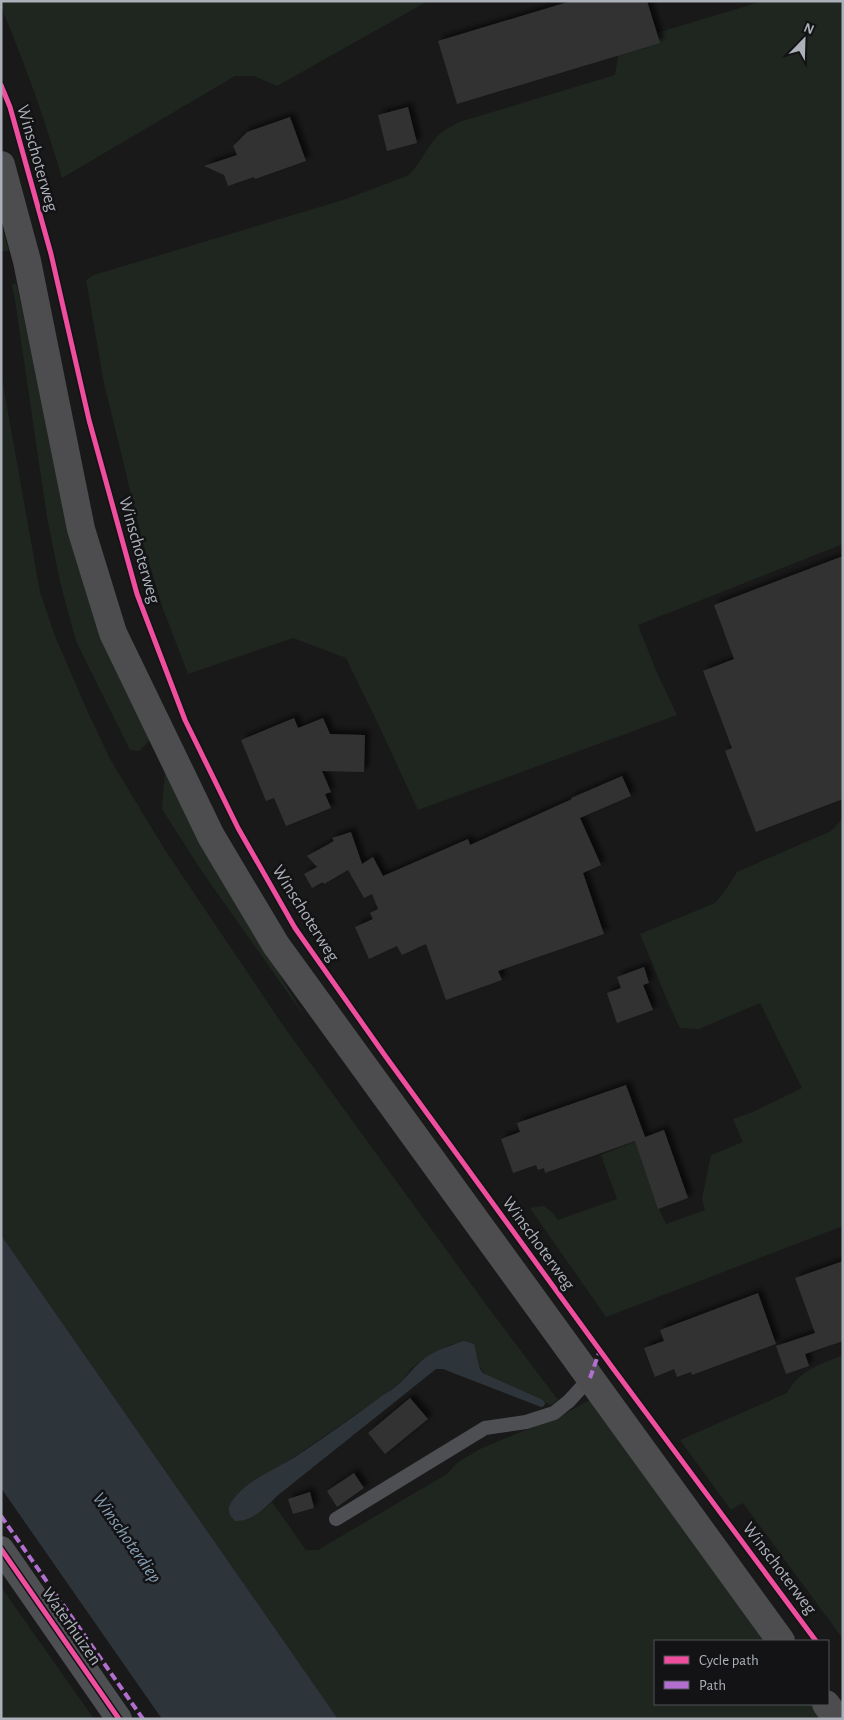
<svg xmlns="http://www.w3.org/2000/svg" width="844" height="1720" font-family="'Alegreya Sans',sans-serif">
<defs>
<filter id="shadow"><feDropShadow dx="4.5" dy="-4.5" stdDeviation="2.5" flood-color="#0009"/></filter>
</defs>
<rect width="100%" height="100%" fill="#191919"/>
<!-- green -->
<g fill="#1f2620">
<path d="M 1,1 L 428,1 L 277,86 L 254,76 L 235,76 L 62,178 C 45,120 25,63 1,7 Z"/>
<path d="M 763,1 L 843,1 L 843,544 L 638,625 L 657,673 L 677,715 L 418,810 L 381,730 L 346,658 L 293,638 L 188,674 L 162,606 L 143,543 L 104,383 L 86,280 L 94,275 L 346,199 L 407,176 C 418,167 423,155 431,144 C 438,133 448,128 459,122 L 615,75 L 620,44 Z"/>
<path d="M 1,223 L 9,251 L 1,251 Z"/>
<path d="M 16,283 L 64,495 L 150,740 L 139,751 L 130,750 L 76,641 L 60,582 L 47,517 L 15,300 L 12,285 Z"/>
<path d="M 1,373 L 40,592 L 55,636 L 86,708 L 110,759 L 165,850 L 282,1024 L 493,1314 L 558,1400 L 551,1405 L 545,1403 L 543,1400 L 490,1377 C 480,1371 479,1366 477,1355 L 452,1344 L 422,1360 L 412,1368 L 400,1383 L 381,1397 L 297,1455 L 247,1487 L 238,1494 L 263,1510 L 272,1502 L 306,1550 L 318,1550 L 447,1474 L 458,1462 L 482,1448 L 560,1416 L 592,1399 L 770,1641 L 655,1641 L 655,1704 L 815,1704 L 826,1719 L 338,1719 L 1,1235 Z"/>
<path d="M 165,772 C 207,858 258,938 307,1020 L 203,873 L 162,809 Z"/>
<path d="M 843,818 L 843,1226 L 606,1317 L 530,1208 L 544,1206 L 553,1213 L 558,1220 L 617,1199 L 601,1155 L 636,1141 L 659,1209 L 666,1224 L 705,1210 L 702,1199 L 711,1155 L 743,1142 L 733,1119 L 753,1112 L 802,1088 L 760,1003 L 699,1029 L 680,1028 C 665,998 654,966 640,934 L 715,903 L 725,891 L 737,872 L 831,831 Z"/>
<path d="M 843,1355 L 843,1639 L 743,1503 L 731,1510 L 680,1440 L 787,1393 C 800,1370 819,1365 843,1355 Z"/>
<path d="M 1,1587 L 94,1719 L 1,1719 Z"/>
</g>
<!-- water -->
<g fill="#2d343a">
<path d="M 1,1235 L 338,1719 L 162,1719 L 1,1488 Z"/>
<path d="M 464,1341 L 474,1344 L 480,1369 L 483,1373 L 543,1400 L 545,1403 L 544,1406 L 541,1407 L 443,1369 L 436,1369 L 277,1496 C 266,1507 252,1522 235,1521 C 225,1511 228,1505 237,1495 C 252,1478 278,1468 298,1455 C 325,1437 352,1418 379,1398 C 386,1393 395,1388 401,1382 C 410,1373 417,1363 428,1356 C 439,1349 452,1345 464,1341 Z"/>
</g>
<!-- building -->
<g fill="#323233" filter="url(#shadow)">
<path d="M 571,1 L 647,1 L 660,43 L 457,104 L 438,41 Z"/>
<path d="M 408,107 L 417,143 L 387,151 L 378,115 Z"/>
<path d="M 290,117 L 306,161 L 255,179 L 254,177 L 228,186 L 224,175 L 204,166 L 237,155 L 233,146 L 247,132 Z"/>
<path d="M 843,556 L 843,799 L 756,832 L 725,751 L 732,748 L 703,671 L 734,659 L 714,605 Z"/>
<path d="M 294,718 L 298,728 L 323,718 L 330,734 L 365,735 L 364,772 L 322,771 L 331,792 L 325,794 L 331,808 L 286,826 L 274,798 L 266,801 L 241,740 Z"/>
<path d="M 622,776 L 631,796 L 580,818 L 601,865 L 583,873 L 604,934 L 498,971 L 502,980 L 446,1000 L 426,944 L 402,955 L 397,946 L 369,959 L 355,927 L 373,919 L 370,913 L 378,909 L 372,894 L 364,898 L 348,870 L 324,884 L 323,882 L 312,888 L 304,874 L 317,867 L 307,856 L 334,841 L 332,838 L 351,832 L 362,864 L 373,857 L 383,876 L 468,839 L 470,845 L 572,799 L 571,798 Z"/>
<path d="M 644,967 L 649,983 L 643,985 L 653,1010 L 617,1023 L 607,993 L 621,988 L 617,977 Z"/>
<path d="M 626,1085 L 645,1137 L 664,1130 L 688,1198 L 658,1209 L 635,1141 L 545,1173 L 544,1168 L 538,1170 L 536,1165 L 513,1173 L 501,1139 L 520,1132 L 517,1123 Z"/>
<path d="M 843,1261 L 843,1341 L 805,1354 L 809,1366 L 786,1374 L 776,1346 L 815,1333 L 795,1278 Z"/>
<path d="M 758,1293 L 776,1344 L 692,1375 L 691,1372 L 677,1377 L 674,1369 L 655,1377 L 644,1348 L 664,1341 L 660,1330 Z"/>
<path d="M 410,1398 L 428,1419 L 385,1454 L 368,1433 Z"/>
<path d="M 354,1473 L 364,1488 L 337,1507 L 327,1491 Z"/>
<path d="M 310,1492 L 314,1508 L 293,1514 L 288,1499 Z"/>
</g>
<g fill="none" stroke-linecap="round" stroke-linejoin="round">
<!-- service -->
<path stroke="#4e4f52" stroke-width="14" d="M 336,1519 L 485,1428 L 526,1422 L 554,1413 L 569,1401 L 590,1378"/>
<!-- minor -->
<path stroke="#4e4f52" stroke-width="26" d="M 1,1549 L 119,1719"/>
<!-- secondary -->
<g stroke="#4d4d50" stroke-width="28">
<path d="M 1,165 L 27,261 L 81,529 L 113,633 L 211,836 L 276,945 L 781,1641"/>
<path d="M 826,1704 L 837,1719"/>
</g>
<!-- quiet -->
<g stroke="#b36fd0" stroke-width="4" stroke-dasharray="8 4" stroke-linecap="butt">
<path d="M 590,1378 L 600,1350"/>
<path d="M 1,1516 L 143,1719"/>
</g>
<!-- cycleway casing -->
<g stroke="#131315" stroke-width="8">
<g id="cycleway">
<path d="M 1,85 L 10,107 L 51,254 L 89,420 L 137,594 L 185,720 L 238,828 L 295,928 L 386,1057 L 612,1367 L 816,1641"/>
<path d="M 1,1549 L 119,1719"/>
</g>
</g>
<!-- cycleway -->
<use href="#cycleway" stroke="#ef4d9e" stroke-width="5"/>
</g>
<g text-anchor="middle" stroke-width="5" stroke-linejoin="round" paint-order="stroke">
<!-- street labels -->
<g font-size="18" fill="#acb0b9" stroke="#131315">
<text transform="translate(38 158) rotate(74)" y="6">Winschoterweg</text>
<text transform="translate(140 550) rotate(74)" y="6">Winschoterweg</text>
<text transform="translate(306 913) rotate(58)" y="6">Winschoterweg</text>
<text transform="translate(539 1243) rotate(54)" y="6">Winschoterweg</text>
<text transform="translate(780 1568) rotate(53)" y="6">Winschoterweg</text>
<text transform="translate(72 1626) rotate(55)" y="6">Waterhuizen</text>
</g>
<!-- water labels -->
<g font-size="19" font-style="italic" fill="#859eb1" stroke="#131315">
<text transform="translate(128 1537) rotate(55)" y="7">Winschoterdiep</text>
</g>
</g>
<!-- border -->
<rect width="844" height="1720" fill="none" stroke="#acb0b9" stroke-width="5"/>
<!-- legend -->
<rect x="654" y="1640" width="175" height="65" fill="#131315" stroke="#505257"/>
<rect x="664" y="1656" width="25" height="8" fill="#ef4d9e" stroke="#505257"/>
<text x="699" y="1665" font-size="15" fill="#acb0b9">Cycle path</text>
<rect x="664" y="1681" width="25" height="8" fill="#b36fd0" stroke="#505257"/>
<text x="699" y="1690" font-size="15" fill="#acb0b9">Path</text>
<!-- north arrow -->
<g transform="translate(804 40) rotate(23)" stroke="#131315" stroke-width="4" paint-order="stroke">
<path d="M0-4L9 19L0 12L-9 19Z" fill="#acb0b9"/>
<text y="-8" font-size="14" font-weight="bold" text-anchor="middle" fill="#acb0b9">N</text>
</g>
</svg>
